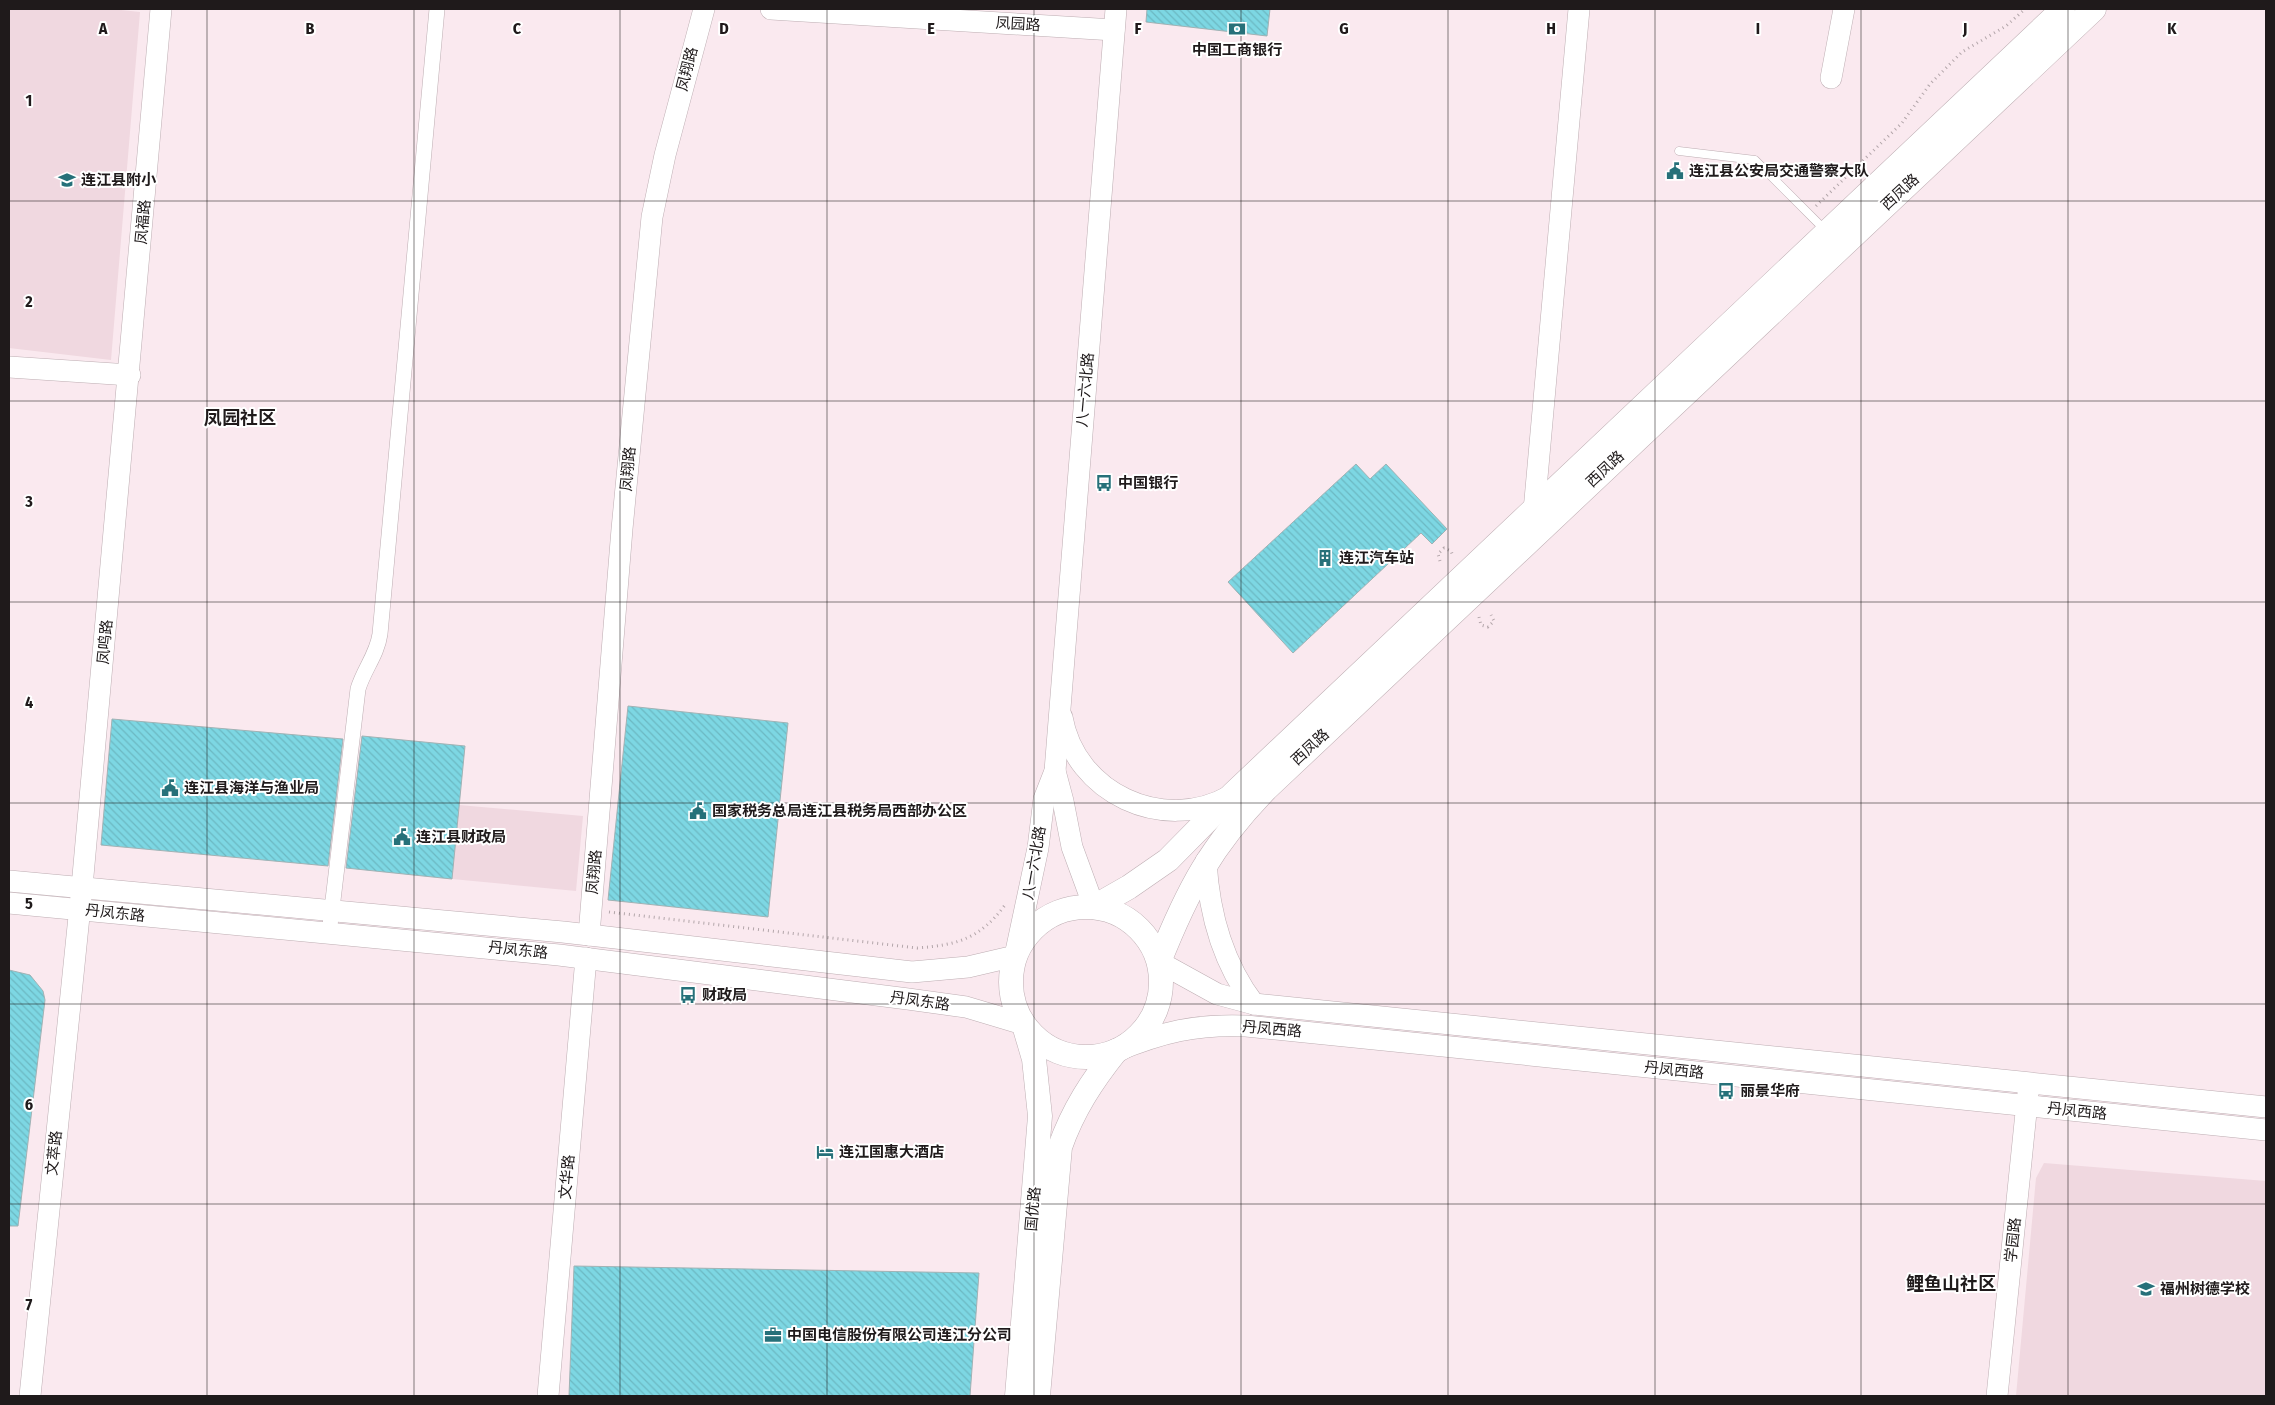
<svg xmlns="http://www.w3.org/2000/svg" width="2275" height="1405" font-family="'Fira Sans Condensed','Noto Sans SC',sans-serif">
<defs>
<pattern id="building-back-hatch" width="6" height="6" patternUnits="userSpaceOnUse" patternTransform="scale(1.25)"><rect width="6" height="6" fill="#7dd7e3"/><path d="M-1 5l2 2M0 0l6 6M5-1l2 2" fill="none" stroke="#6cb8c2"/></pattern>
</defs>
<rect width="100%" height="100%" fill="#fae9ef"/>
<!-- built -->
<g fill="#f0d8e0">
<path d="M 9,9 L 112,9 L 140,12 L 111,360 L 9,348 Z"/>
<path d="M 459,805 L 583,816 L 576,891 L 452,879 Z"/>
<path d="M 2044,1163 L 2266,1181 L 2266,1396 L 2016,1396 L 2036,1178 Z"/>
</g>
<!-- building -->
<g fill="url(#building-back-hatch)" stroke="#a1b2b4">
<path d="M 1147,9 L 1270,9 L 1267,36 L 1146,22 Z"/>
<path d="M 1356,464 L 1370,479 L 1386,464 L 1447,529 L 1432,544 L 1421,533 L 1293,653 L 1228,582 Z"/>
<path d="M 628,706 L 788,723 L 768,917 L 608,900 Z"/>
<path d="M 112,719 L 343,739 L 328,866 L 101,845 Z"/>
<path d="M 362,736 L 465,746 L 452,879 L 346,868 Z"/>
<path d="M 9,970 L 30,975 L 43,991 L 45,1000 L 18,1226 L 9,1226 Z"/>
<path d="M 574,1266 L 979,1273 L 970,1396 L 569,1396 Z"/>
</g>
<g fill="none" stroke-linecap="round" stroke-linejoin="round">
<!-- lane casing -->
<g stroke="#bdadb2" stroke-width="9">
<path id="lane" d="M 1679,151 L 1755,160 L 1825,230"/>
</g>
<!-- street casing -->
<g stroke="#bdadb2" stroke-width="16">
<path id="street" d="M 329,934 L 358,689 C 364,669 377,655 380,634 L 437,9"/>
</g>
<!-- secondary casing -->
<g stroke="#bdadb2" stroke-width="22">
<g id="secondary">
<path d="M 771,9 L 1114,30"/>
<path d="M 1831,78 L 1844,9"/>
<path d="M 9,367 L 130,375"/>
<path d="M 1534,511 L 1579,9"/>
<path d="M 1062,717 C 1075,793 1163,834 1230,796"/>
<path d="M 1055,771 L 1063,801 L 1072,847 L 1094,907"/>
<path d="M 1206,861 C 1209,914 1222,962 1254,1004"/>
<path d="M 9,881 L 563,932 L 912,972 L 968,967 L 1015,956 L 1038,848 L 1044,799 L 1055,771 L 1116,9"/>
<path d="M 9,903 L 559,955 L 908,999 L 966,1007 L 1023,1024"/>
<path d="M 589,935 L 622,529 L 652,217 L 665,155 L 704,9"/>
<path d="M 1159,962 L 1217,994 L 1254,1004 L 2266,1107"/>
<path d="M 1116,1051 C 1163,1032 1195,1024 1246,1026 L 2266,1130"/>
<path d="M 30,1396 L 82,887 L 161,9"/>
<path d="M 548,1396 L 586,958"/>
<path d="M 1997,1396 L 2028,1093"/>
</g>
</g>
<!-- primary casing -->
<g stroke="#bdadb2" stroke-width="25">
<g id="primary">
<path d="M 1094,907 L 1129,887 L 1168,860 L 1234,793 L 2063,9"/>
<circle cx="1086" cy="982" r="75"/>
<path d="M 1159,962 C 1188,889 1211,846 1266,789 L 2094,9"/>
<path d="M 1017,1396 L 1040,1116 L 1034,1059 L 1024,1025"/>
<path d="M 1038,1396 L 1060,1147 C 1073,1110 1092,1081 1116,1051"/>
</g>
</g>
<!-- path -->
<g stroke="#b3a6aa" stroke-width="3" stroke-dasharray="1 4" stroke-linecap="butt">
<path d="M 1816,206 L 1902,123 L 1930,84 L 1962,52 L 2006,26 L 2025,9"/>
<path d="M 1440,561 L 1438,554 L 1444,548 L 1451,551 L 1453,556"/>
<path d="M 1479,617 L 1481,625 L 1488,627 L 1494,621 L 1491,615"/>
<path d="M 609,912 L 917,948 C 957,945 980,939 1005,905"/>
</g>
<!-- lane -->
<use href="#lane" stroke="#fff" stroke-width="8"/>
<!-- street -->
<use href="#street" stroke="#fff" stroke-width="15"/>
<!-- secondary -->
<use href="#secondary" stroke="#fff" stroke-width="21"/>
<!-- primary -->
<use href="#primary" stroke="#fff" stroke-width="24"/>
</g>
<!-- grid -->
<path fill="none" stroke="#1f1a1b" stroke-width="1" stroke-opacity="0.55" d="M 207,9 L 207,1396M 414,9 L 414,1396M 620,9 L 620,1396M 827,9 L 827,1396M 1034,9 L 1034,1396M 1241,9 L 1241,1396M 1448,9 L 1448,1396M 1655,9 L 1655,1396M 1861,9 L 1861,1396M 2068,9 L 2068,1396M 9,201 L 2266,201M 9,401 L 2266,401M 9,602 L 2266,602M 9,803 L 2266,803M 9,1004 L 2266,1004M 9,1204 L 2266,1204"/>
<!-- icons -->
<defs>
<g id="bank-bare" transform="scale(1.35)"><path d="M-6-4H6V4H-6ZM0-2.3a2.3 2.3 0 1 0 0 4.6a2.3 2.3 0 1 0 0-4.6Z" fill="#267079" stroke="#fff" stroke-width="2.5" paint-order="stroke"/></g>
<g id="civic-bare" transform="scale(1.35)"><path d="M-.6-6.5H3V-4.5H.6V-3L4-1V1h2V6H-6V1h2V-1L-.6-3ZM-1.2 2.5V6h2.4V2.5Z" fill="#267079" stroke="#fff" stroke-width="2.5" paint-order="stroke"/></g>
<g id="school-bare" transform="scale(1.35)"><path d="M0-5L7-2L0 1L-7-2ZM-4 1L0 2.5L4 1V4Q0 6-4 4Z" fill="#267079" stroke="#fff" stroke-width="2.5" paint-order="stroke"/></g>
<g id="bus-bare" transform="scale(1.35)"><path d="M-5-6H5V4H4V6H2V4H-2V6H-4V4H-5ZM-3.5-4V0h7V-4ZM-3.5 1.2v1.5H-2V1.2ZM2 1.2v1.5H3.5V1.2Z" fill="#267079" stroke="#fff" stroke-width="2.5" paint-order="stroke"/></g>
<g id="building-bare" transform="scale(1.35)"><path d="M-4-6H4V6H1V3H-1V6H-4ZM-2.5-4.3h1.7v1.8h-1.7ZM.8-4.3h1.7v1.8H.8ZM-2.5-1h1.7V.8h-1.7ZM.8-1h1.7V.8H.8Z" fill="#267079" stroke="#fff" stroke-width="2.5" paint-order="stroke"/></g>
<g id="hotel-bare" transform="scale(1.35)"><path d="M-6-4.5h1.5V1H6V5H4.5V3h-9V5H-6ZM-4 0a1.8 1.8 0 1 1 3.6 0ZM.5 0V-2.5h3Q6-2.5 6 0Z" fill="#267079" stroke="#fff" stroke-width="2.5" paint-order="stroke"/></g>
<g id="office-bare" transform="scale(1.35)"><path d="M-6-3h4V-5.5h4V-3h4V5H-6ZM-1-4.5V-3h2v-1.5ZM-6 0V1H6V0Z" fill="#267079" stroke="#fff" stroke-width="2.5" paint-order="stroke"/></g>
</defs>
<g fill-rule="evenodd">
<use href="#bank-bare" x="1237" y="29"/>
<use href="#civic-bare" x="1675" y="171"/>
<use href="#school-bare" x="67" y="180"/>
<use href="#bus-bare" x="1104" y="483"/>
<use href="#building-bare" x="1325" y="558"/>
<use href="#civic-bare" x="170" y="788"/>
<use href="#civic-bare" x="698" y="811"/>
<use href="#civic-bare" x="402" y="837"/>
<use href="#bus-bare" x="688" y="995"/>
<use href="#bus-bare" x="1726" y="1091"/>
<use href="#hotel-bare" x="825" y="1152"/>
<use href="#school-bare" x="2146" y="1289"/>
<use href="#office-bare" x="773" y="1335"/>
</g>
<g text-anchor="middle" stroke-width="4" stroke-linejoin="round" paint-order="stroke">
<!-- street labels -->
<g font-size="15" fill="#1f1a1b" stroke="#fff">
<text transform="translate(1018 24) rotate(3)" y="5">凤园路</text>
<text transform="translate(687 69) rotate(-76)" y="5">凤翔路</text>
<text transform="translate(1900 192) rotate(-43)" y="5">西凤路</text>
<text transform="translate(143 222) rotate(-85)" y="5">凤福路</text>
<text transform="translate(1085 390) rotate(-85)" y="5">八一六北路</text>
<text transform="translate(628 469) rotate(-85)" y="5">凤翔路</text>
<text transform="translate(1605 469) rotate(-43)" y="5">西凤路</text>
<text transform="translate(105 642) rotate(-85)" y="5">凤鸣路</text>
<text transform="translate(1310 747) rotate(-43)" y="5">西凤路</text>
<text transform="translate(1034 863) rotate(-80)" y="5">八一六北路</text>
<text transform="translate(594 872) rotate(-85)" y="5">凤翔路</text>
<text transform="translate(115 913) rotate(6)" y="5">丹凤东路</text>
<text transform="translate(518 950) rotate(6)" y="5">丹凤东路</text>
<text transform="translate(920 1001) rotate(8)" y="5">丹凤东路</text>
<text transform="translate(1272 1029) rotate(5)" y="5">丹凤西路</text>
<text transform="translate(1674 1070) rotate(6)" y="5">丹凤西路</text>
<text transform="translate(2077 1111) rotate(6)" y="5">丹凤西路</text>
<text transform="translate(54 1153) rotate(-84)" y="5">文萃路</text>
<text transform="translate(567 1177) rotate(-85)" y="5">文华路</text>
<text transform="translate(1033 1209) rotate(-85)" y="5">国优路</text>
<text transform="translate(2013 1240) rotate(-84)" y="5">学园路</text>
</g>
<!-- poi labels -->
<g font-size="15" font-weight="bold" fill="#1f1a1b" stroke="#fff" text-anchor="start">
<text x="1237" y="55" text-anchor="middle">中国工商银行</text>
<text x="1689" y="176">连江县公安局交通警察大队</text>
<text x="81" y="185">连江县附小</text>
<text x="1118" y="488">中国银行</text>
<text x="1339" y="563">连江汽车站</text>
<text x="184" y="793">连江县海洋与渔业局</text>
<text x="712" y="816">国家税务总局连江县税务局西部办公区</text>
<text x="416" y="842">连江县财政局</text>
<text x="702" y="1000">财政局</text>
<text x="1740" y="1096">丽景华府</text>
<text x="839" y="1157">连江国惠大酒店</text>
<text x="2160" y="1294">福州树德学校</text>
<text x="787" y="1340">中国电信股份有限公司连江分公司</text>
</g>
<!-- quarter labels -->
<g font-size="18" font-weight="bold" fill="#1f1a1b" stroke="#fff">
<text x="240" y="424">凤园社区</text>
<text x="1951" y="1290">鲤鱼山社区</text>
</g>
</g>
<g font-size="16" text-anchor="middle" font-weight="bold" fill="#1f1a1b" stroke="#fff" stroke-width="4" stroke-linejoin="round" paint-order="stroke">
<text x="103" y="34">A</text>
<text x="310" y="34">B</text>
<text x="517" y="34">C</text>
<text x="724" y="34">D</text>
<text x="931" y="34">E</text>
<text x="1138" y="34">F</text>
<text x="1344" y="34">G</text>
<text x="1551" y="34">H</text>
<text x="1758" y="34">I</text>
<text x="1965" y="34">J</text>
<text x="2172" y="34">K</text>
<text x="29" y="106">1</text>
<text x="29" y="307">2</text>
<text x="29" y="507">3</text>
<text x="29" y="708">4</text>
<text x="29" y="909">5</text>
<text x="29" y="1110">6</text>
<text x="29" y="1310">7</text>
</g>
<!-- border -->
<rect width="2275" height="1405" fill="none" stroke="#1f1a1b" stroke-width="20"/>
</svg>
